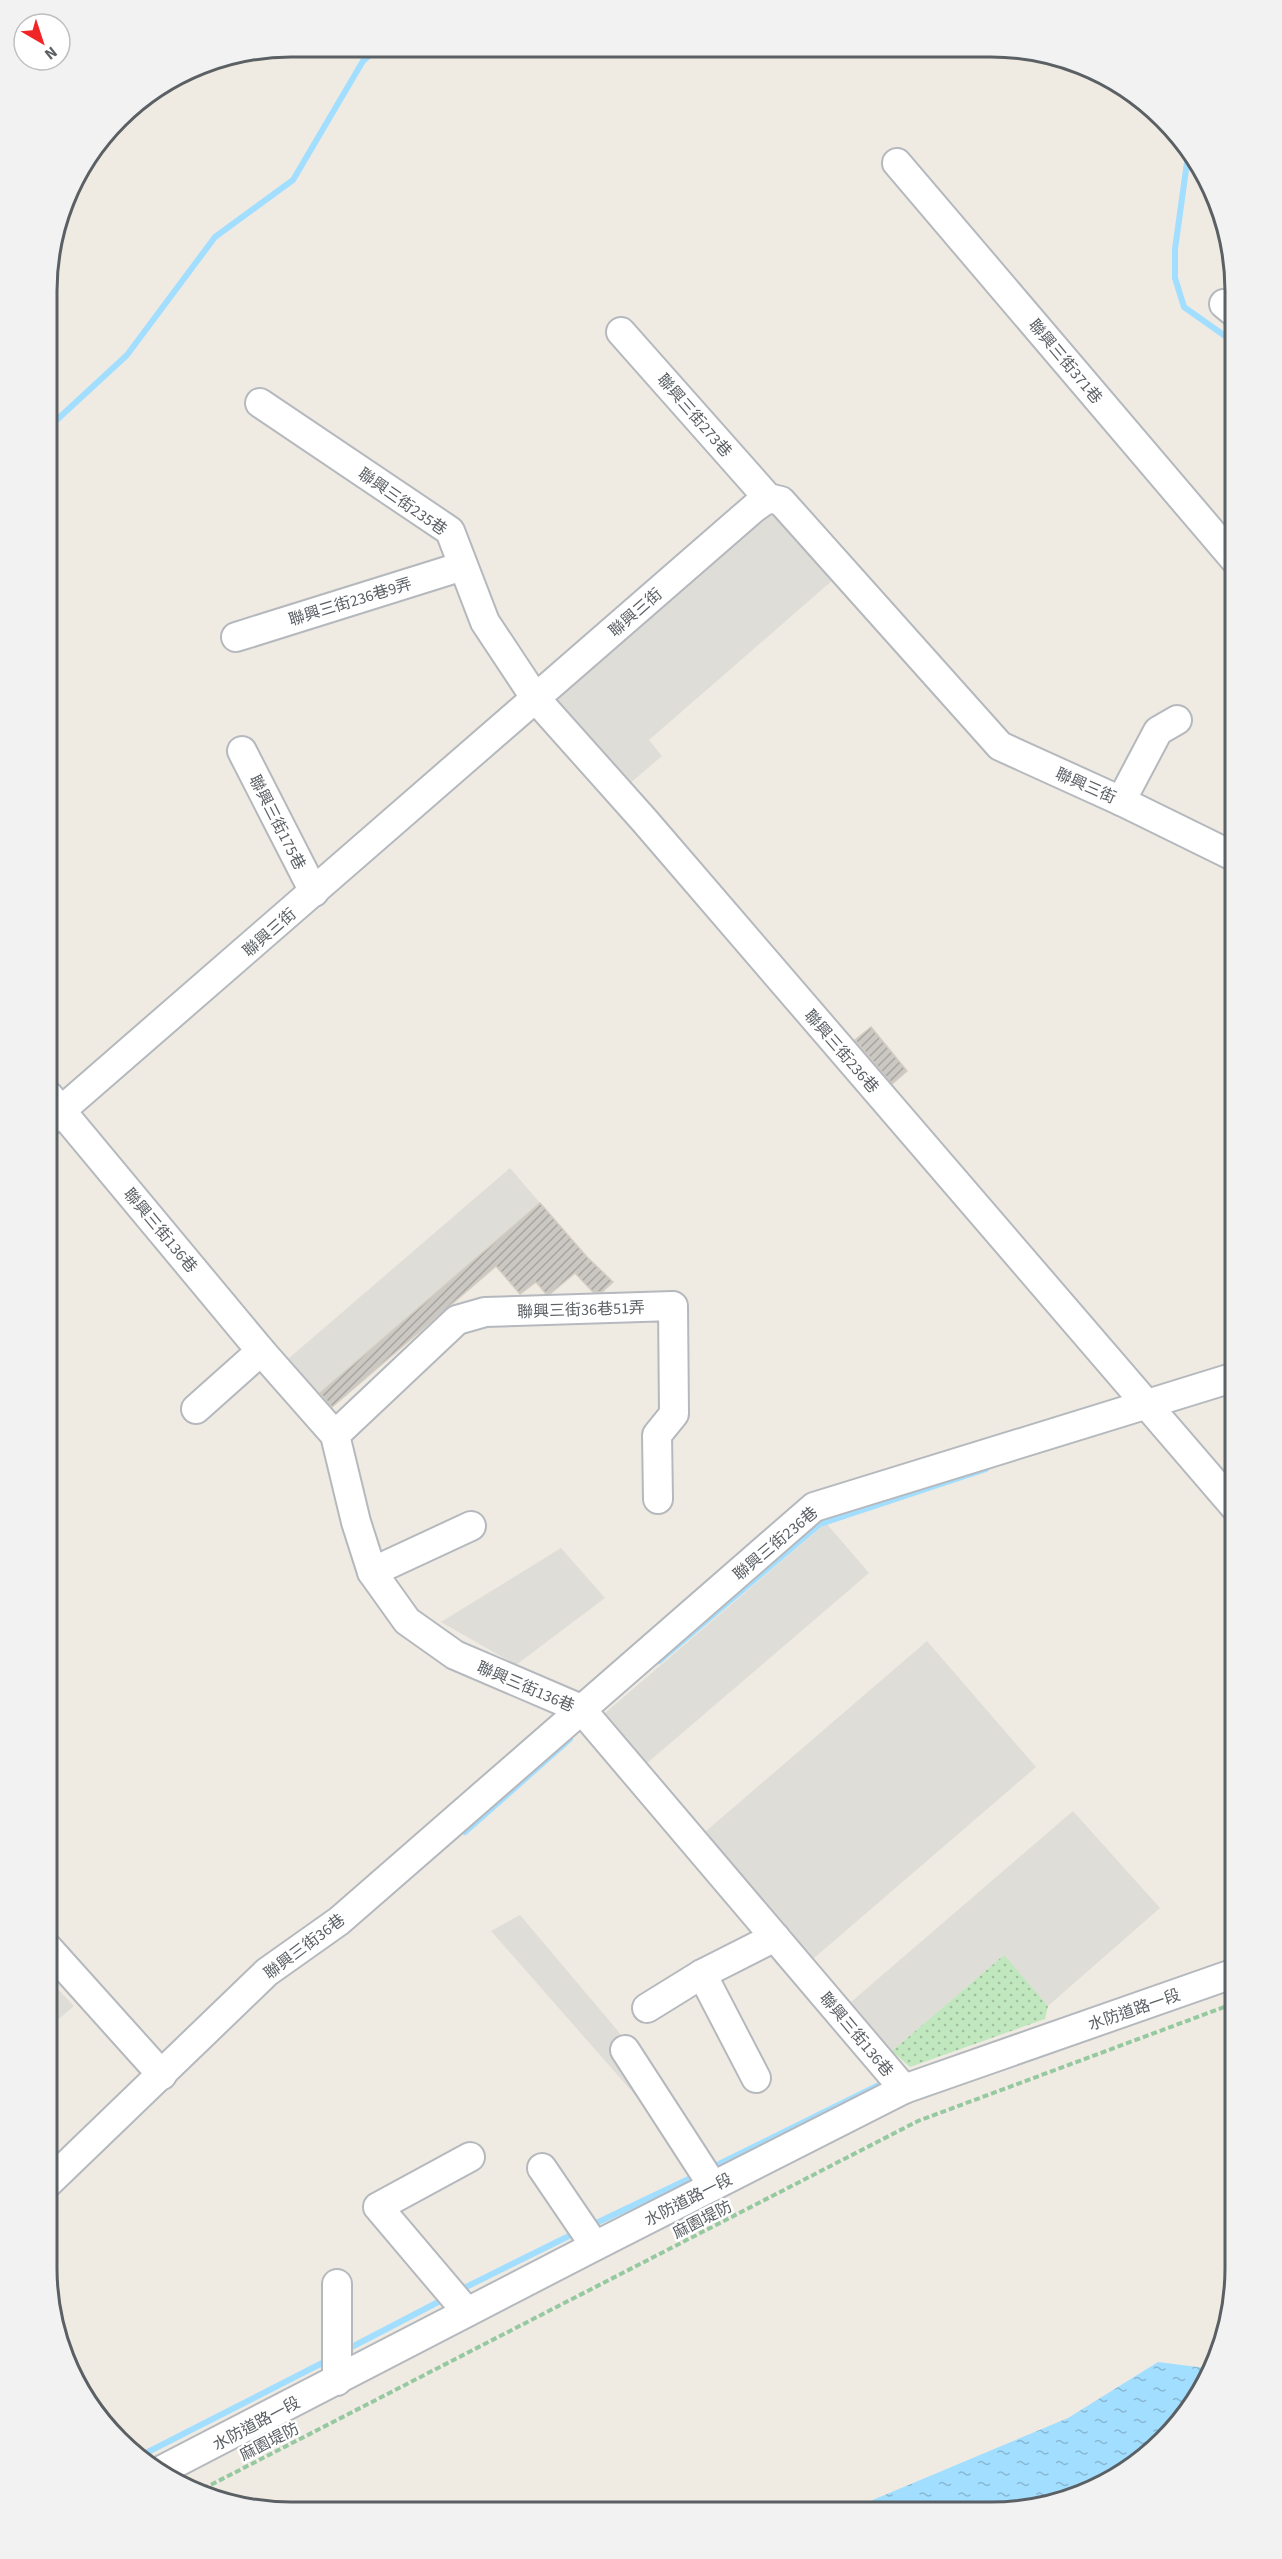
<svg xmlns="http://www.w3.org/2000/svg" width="1282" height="2559" font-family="'Source Sans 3','Noto Sans TC',sans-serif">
<defs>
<pattern id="grass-dots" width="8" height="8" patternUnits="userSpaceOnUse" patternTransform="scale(1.5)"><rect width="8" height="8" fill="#c1e7be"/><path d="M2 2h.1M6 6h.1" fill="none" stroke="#a0bf9e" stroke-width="1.8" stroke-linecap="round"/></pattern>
<pattern id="water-ripples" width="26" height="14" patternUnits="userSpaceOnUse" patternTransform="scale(1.5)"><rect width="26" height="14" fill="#a2deff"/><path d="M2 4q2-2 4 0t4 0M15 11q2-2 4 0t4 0" fill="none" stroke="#87b7d2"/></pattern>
<pattern id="building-hatch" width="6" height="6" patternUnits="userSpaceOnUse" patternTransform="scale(1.5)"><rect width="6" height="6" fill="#cbc7c2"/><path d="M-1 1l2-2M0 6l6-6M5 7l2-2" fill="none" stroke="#a8a5a1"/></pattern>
</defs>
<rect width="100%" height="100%" fill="#efebe3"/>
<!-- industrial -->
<g fill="#dfddd7">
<path d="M 771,507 L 834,579 L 649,740 L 662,756 L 628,785 L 552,698 Z"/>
<path d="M 510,1168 L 540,1203 L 318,1394 L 288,1359 Z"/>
<path d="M 826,1523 L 869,1573 L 646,1764 L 604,1714 Z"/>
<path d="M 561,1548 L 605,1598 L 516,1665 L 441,1622 Z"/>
<path d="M 927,1641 L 1036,1767 L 813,1959 L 705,1832 Z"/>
<path d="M 1073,1811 L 1160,1908 L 1048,2006 L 1003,1956 L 892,2051 L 851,2002 Z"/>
<path d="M 520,1915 L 618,2031 L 709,2152 L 701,2170 L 491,1931 Z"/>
<path d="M 47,1978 L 74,2006 L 47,2029 Z"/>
</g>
<!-- grass -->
<path fill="url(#grass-dots)" d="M 1004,1955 L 1048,2006 L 1045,2019 L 910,2067 L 892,2051 Z"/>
<!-- water -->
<path fill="url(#water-ripples)" d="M 1158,2362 L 1213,2369 L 1185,2417 L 1127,2471 L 1070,2500 L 991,2512 L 844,2512 L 1068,2418 Z"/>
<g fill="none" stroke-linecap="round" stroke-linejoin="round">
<!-- stream -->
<g stroke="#a2deff" stroke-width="6">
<path d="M 1189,148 L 1175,249 L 1175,278 L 1184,307 L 1235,343"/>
<path d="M 48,428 L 127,355 L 215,237 L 293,180 L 363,61 L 380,47"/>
<path d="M 659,1661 L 820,1524 L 986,1469"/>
<path d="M 465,1832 L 570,1739"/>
<path d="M 709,2169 L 879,2085"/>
<path d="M 590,2226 L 697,2175"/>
<path d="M 458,2291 L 575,2233"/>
<path d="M 344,2351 L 444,2299"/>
<path d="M 138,2457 L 330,2359"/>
</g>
</g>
<!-- building -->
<g fill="url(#building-hatch)" stroke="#d3ccc1" stroke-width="1.5">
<path d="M 871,1027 L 907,1071 L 892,1084 L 855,1040 Z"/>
<path d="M 540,1203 L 587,1257 L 613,1282 L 602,1292 L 593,1292 L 575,1273 L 551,1293 L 546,1294 L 536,1282 L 520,1294 L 496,1266 L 332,1407 L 320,1393 Z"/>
</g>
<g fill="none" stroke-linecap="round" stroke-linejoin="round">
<!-- minor casing -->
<g stroke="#b5b9be" stroke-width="32">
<g id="minor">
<path d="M 897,163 L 1235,560"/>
<path d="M 1224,304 L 1235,313"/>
<path d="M 621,332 L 768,498"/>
<path d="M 260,403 L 450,531 L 485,622 L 536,699 L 644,820 L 1235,1507"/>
<path d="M 236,637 L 463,566"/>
<path d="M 242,751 L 314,892"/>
<path d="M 1121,801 L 1158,731 L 1177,720"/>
<path d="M 48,1095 L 261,1351 L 335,1435 L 356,1522 L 372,1572 L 407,1621 L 455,1655 L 581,1709 L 904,2089"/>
<path d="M 48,1122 L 754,508 L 768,498 L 781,501 L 1000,746 L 1121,801 L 1235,857"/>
<path d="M 196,1409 L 261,1351"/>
<path d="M 335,1435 L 457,1320 L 485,1312 L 673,1306 L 674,1414 L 657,1435 L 658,1499"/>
<path d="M 372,1572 L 471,1526"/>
<path d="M 47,1947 L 162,2075"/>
<path d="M 702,1974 L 756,2078"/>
<path d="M 647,2008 L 702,1974 L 775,1937"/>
<path d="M 625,2050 L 713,2186"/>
<path d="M 542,2168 L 595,2246"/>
<path d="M 47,2184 L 267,1972 L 339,1921 L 814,1507 L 1235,1377"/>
<path d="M 467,2312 L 378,2207 L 470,2157"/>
<path d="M 337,2381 L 337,2284"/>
<path d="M 160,2471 L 595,2246 L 904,2089 L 1235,1973"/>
</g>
</g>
<!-- path -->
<path stroke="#96c9a0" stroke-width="4" stroke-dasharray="6 3" stroke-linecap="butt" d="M 195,2493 L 918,2121 L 1235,2003"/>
<!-- minor -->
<use href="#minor" stroke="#fff" stroke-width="28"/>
</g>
<g text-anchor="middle" stroke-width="5" stroke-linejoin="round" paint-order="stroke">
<!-- street labels -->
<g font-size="16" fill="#5b6064" stroke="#fff">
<text transform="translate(1066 361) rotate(50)" y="6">聯興三街371巷</text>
<text transform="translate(695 415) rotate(49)" y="6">聯興三街273巷</text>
<text transform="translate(403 501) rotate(35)" y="6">聯興三街235巷</text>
<text transform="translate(350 601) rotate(-17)" y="6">聯興三街236巷9弄</text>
<text transform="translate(635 612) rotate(-41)" y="6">聯興三街</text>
<text transform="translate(1086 785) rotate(24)" y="6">聯興三街</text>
<text transform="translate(278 822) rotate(63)" y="6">聯興三街175巷</text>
<text transform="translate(269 932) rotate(-41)" y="6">聯興三街</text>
<text transform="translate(842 1051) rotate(49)" y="6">聯興三街236巷</text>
<text transform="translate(161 1230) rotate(50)" y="6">聯興三街136巷</text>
<text transform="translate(581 1309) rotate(-2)" y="6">聯興三街36巷51弄</text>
<text transform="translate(775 1543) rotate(-40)" y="6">聯興三街236巷</text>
<text transform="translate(526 1686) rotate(23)" y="6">聯興三街136巷</text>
<text transform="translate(304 1946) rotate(-37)" y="6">聯興三街36巷</text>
<text transform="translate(1134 2009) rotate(-19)" y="6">水防道路一段</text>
<text transform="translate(857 2034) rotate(50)" y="6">聯興三街136巷</text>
<text transform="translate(688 2199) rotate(-27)" y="6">水防道路一段</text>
<text transform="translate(702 2219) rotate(-27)" y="6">麻園堤防</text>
<text transform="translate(256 2423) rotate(-28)" y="6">水防道路一段</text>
<text transform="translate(269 2441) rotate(-27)" y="6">麻園堤防</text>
</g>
</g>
<!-- crop -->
<path d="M0 0H1282V2559H0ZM291 57H991A234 234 0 0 1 1225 291V2268A234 234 0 0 1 991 2502H291A234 234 0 0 1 57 2268V291A234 234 0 0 1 291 57Z" fill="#f2f2f3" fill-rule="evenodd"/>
<path fill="none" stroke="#5b6064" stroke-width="3" d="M291 57H991A234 234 0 0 1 1225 291V2268A234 234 0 0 1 991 2502H291A234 234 0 0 1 57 2268V291A234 234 0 0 1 291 57Z"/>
<!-- north arrow -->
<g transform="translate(42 42) rotate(141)"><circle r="28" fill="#ffffff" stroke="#bdbfc1" stroke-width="1.5"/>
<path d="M0-4.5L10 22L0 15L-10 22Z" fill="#f22526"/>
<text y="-9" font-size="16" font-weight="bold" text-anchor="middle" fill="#5b6064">N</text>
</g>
</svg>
